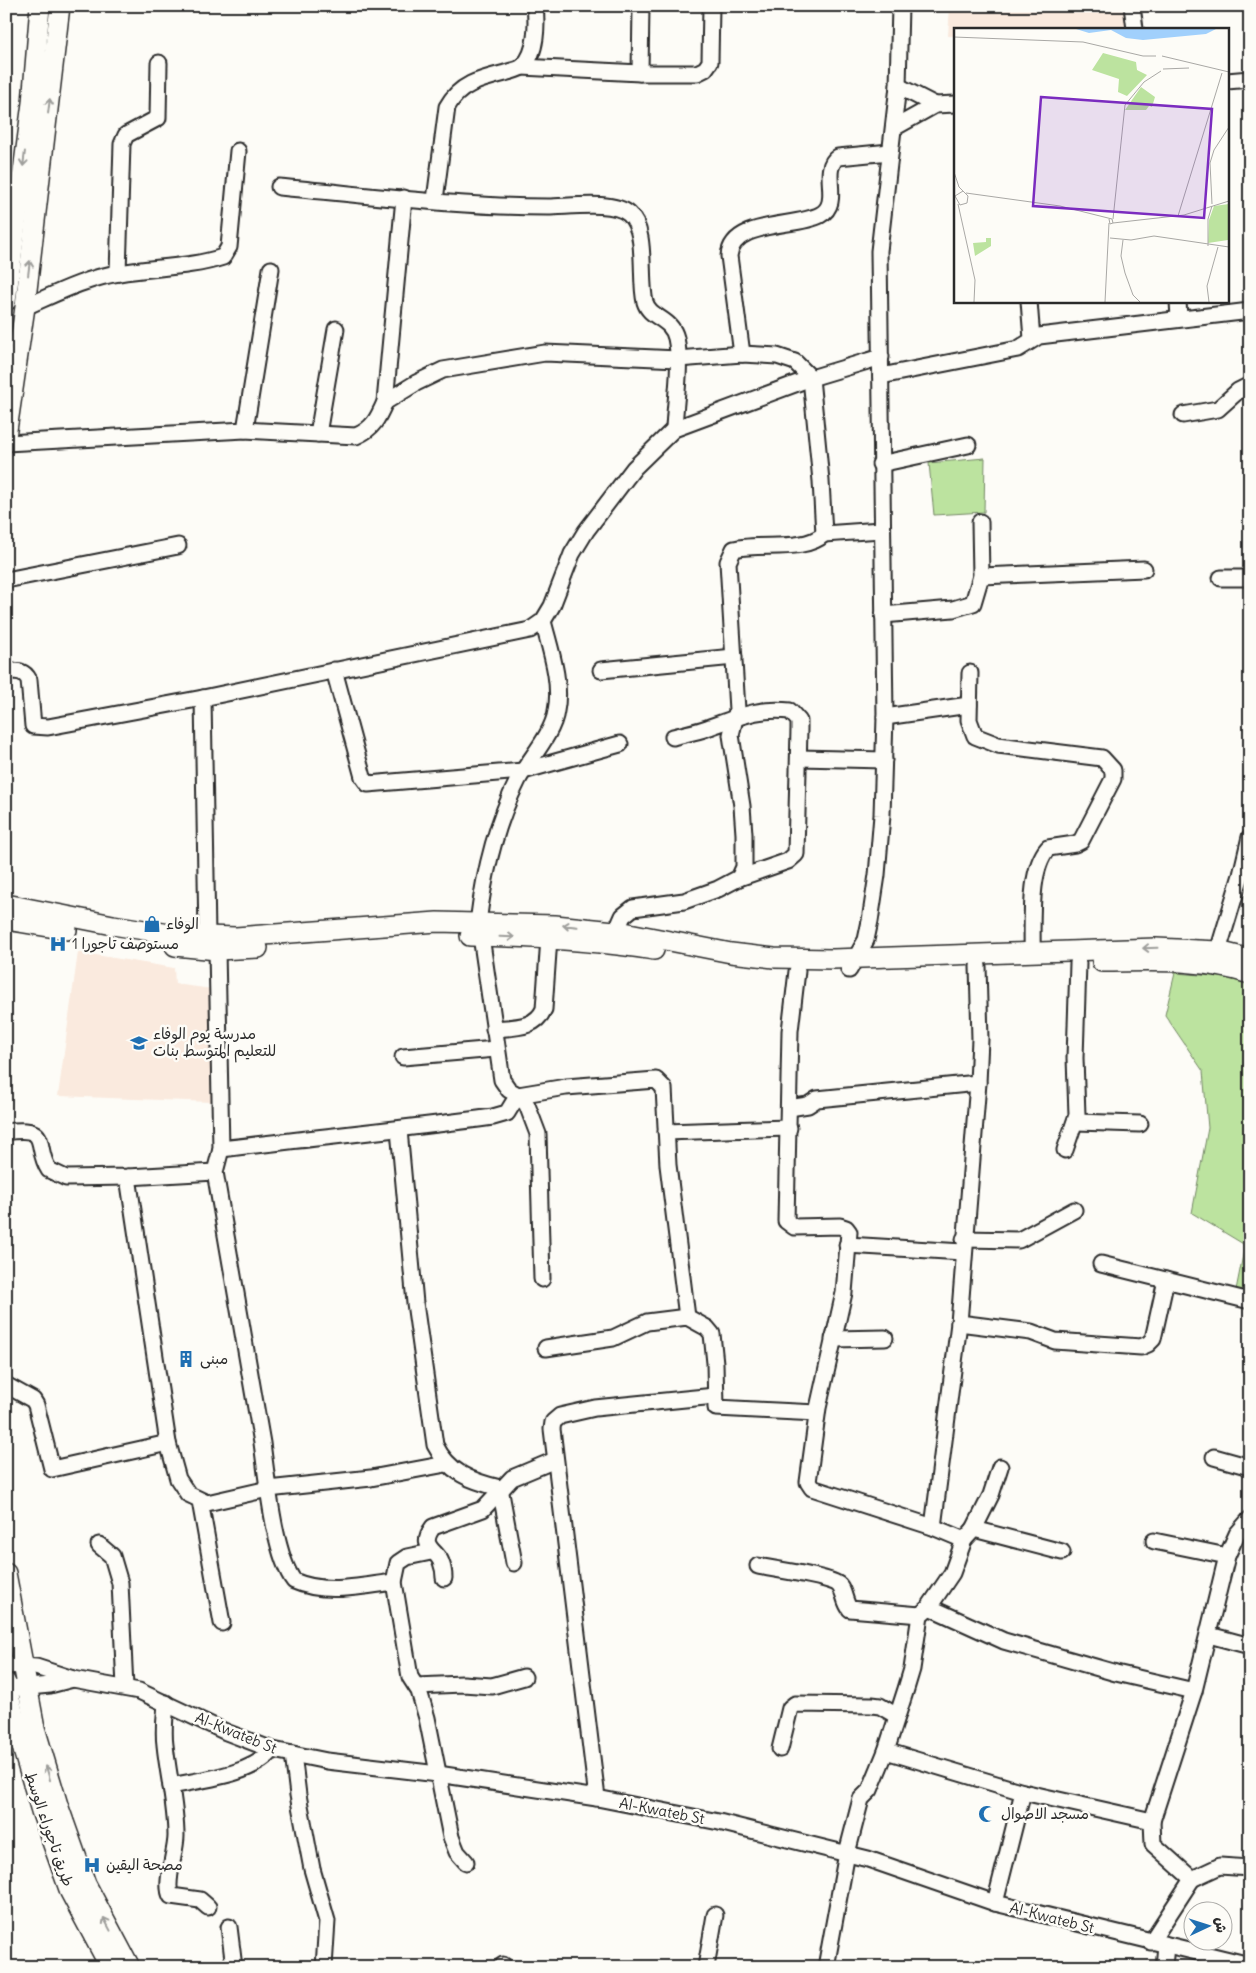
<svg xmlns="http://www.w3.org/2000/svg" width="1256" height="1973" font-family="Delius,'Playpen Sans Arabic',sans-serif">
<rect width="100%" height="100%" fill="#fdfcf7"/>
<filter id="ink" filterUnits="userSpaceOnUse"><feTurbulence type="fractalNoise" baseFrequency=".02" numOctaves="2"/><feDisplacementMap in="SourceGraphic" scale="10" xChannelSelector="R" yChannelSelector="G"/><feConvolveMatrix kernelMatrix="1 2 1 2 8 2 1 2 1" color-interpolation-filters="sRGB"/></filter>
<g filter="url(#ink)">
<!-- built -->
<g fill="#faeade">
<path d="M 950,6 L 1126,6 L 1128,29 L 955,29 L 955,36 L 948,36 Z"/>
<path d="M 78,952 L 174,968 L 175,984 L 212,989 L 212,1102 L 58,1096 Z"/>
</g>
<!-- green -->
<g fill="#bce39f" stroke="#748765">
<path d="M 985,458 L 984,512 L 934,515 L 929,463 Z"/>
<path d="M 1175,973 L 1226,977 L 1250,985 L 1250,1293 L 1236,1290 L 1245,1245 L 1192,1213 L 1208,1128 L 1203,1071 L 1165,1015 Z"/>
</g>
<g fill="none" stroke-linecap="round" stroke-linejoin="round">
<!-- minor casing -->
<g stroke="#2b2b2b" stroke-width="19">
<g id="minor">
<path d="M 1132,6 L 1135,29"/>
<path d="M 522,67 L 640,73 L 697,73 L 705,69 L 710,62 L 711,6"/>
<path d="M 640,73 L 641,6"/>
<path d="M 1227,81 L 1250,79"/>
<path d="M 898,86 L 935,105"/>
<path d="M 894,128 L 935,105 L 955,104"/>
<path d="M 279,187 C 368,195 458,207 548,207 C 569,207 613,200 629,214 C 648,231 639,278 645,302 C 650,319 671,317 676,338 C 682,366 675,401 674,429"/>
<path d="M 435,200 L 447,107 C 459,84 481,79 505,73 C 510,71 519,70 523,66 C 537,53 537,24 535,6"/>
<path d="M 118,273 L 122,144 L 126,135 L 158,118 L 159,63"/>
<path d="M 1029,301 L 1032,339"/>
<path d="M 1178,301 L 1179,318"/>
<path d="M 25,307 C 55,294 86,278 119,273 C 154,267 189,268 223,257 L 229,247 L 238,151"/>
<path d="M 742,354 L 729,256 C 732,220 795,228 820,215 C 843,203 819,170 838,157 L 890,152"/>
<path d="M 881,376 L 1018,349 L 1039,336 L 1250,311"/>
<path d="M 385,402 L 416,383 L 443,370 L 545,353 L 678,359 L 742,354 L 777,356 L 795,362 L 811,378 L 821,481 L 824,534 L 881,530"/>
<path d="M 1183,415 L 1218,409 L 1238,391 L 1250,385"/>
<path d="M 245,430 L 356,436 C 373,429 378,418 385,402 L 404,198"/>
<path d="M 318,434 L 336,329"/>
<path d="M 6,443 L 245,430 L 271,269"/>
<path d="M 880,464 L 968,445"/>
<path d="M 981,576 L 1144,569"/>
<path d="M 1221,578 L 1250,578"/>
<path d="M 6,580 L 178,546"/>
<path d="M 883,615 L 953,609 L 973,603 L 981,576 L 980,522"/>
<path d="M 334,670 L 363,777 L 368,784 L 523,771 L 620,744"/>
<path d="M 601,670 L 734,657"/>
<path d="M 6,671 C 17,671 24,670 29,680 L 33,726 L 48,727 L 203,698 L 530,630 L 543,621 L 552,606 L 572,554 L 586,531 L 634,468 L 674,429 L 811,378 L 881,357"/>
<path d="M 970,673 L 969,720 L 975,736 L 998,745 L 1102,758 L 1113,770 L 1113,779 L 1081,841 L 1075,844 L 1048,848 C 1028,871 1033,923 1032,953"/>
<path d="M 203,698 L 207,936"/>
<path d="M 885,717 L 969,705"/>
<path d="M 673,737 C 684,734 696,732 707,728 C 737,718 757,707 790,711 L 799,721 L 799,729 L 796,854 L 788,861 L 739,878"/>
<path d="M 800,758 L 884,760"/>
<path d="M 478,923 C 484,874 495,825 518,780 C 529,759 553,734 556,711 C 562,682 550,649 543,621"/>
<path d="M 481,936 L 502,1080 L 509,1090 L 518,1095 L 527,1105 L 538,1134 L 542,1279"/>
<path d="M 612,941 L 623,916 L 633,908 L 684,901 L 718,889 L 739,878 L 744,867 L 744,834 L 742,806 L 731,735 L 737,710 L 728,562 L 734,549 C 760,542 804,553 824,534"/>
<path d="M 217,950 L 221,1149 L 215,1172 L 262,1443 C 267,1478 274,1555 294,1581 C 326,1595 360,1586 394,1582"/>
<path d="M 1215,961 L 1241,875 L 1250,837"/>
<path d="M 849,970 L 866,940 L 870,921 L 877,875 L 882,815 L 885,717 L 879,251 L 898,86 L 900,6"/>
<path d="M 797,971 L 790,1031 L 786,1221 L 794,1227 L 840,1226 L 846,1228 L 849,1232 L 844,1293 L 818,1408 L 808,1482 L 812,1488 L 933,1527 L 964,1540"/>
<path d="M 494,1029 C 514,1027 535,1029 544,1009 L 549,938"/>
<path d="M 403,1057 L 496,1049"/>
<path d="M 789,1108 L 808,1105 L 817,1099 L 978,1083"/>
<path d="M 1076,1122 L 1140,1124"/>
<path d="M 399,1130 L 415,1303 L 435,1445 C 449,1473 471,1481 500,1488"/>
<path d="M 6,1132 C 53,1125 33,1146 49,1170 L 66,1178 L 128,1177 L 215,1172"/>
<path d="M 666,1132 L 789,1128"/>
<path d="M 221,1149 C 312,1138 403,1129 493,1117 L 507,1113 L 518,1095 L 566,1087 L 656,1080 L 664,1088 L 668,1165 L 687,1317"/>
<path d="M 1065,1150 L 1077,1115 L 1075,1058 L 1078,963"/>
<path d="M 128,1177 L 168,1443 L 178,1479 L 188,1494 L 207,1503 L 268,1489 L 371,1478 L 446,1464"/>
<path d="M 964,1239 L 1019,1240 L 1074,1210"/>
<path d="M 847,1245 L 963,1252"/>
<path d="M 1101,1264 L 1250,1301"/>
<path d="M 959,1323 L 1031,1332 L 1055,1341 L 1141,1347 L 1148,1344 L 1153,1339 L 1166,1280"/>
<path d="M 833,1339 L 885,1338"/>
<path d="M 546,1348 L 613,1338 L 647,1322 L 687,1317 L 707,1328 L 712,1334 L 715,1363 L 716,1408 L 817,1413"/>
<path d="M 6,1385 L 33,1400 L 36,1405 L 52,1469 L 168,1443"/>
<path d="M 1214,1457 L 1250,1467"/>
<path d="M 500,1488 L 514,1563"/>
<path d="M 200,1501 L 222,1623"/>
<path d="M 933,1527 L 959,1323 L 978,1083 L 980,1039 L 978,966"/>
<path d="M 974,1529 L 991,1495 L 1000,1467"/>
<path d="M 1154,1541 L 1227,1556"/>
<path d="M 99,1545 L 112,1556 L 120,1583 L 125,1687"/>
<path d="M 431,1552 L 407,1557 L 398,1563 L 394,1582 L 410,1677 L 419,1691 L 427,1718 L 451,1837 L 457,1852 L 466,1862"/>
<path d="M 758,1566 C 772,1569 831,1577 839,1585 C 845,1592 844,1602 850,1609 L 920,1615"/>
<path d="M 444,1578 C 444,1573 443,1567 441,1562 C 437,1550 418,1547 433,1527 L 483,1509 L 512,1478 L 555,1460"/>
<path d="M 929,1607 L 1004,1641 L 1116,1673 L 1194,1691"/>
<path d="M 1209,1635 L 1250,1646"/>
<path d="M 6,1665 L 36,1667 L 73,1679 L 139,1691 L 226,1732 L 273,1750 L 327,1761 L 438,1774 L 597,1798 L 719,1822 L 868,1859 L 995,1903 L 1250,1965"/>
<path d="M 416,1686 L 463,1684 L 492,1686 L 524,1677"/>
<path d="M 18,1688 L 50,1685 L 73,1679"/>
<path d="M 166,1703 C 165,1717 163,1731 165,1745 C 168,1775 176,1806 176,1836 C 176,1853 164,1883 171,1896 L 200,1900 L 208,1907"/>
<path d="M 6,1743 L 20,1740"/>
<path d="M 780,1749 L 790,1708 L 795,1704 L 872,1705 L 880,1706 L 897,1716"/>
<path d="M 886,1751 L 1023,1792 L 1152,1821 L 1153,1844 L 1192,1879 L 1220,1866 L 1250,1868"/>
<path d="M 293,1754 L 298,1795 L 312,1869 L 327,1921 L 324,1967"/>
<path d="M 171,1786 C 203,1779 250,1776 273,1750"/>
<path d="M 597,1798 L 552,1429 L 553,1422 L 560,1416 L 595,1408 L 715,1396"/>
<path d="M 1152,1821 L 1194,1691 L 1227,1556 L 1237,1534 L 1250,1519"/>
<path d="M 995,1903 L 1023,1792"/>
<path d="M 229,1927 L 234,1967"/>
<path d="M 1151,1942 L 1192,1879"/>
<path d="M 503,1965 L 503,1967"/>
<path d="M 706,1967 L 715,1915"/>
<path d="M 826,1967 L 847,1853 L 861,1799 L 870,1790 L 886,1751 L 906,1689 L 912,1669 L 920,1615 L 929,1607 L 952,1573 L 964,1540 L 974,1529 L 1062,1552"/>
<path d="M 1164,1967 L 1166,1945"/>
</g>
</g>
<!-- major casing -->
<g stroke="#2b2b2b" stroke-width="22">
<g id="major">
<path d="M 6,301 L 32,103 L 40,6"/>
<path d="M 6,437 L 25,307 L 60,6"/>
<path d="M 6,904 L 113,925 L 176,935 L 236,937 L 437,922 L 555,925 L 624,932 L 731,953 L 774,958 L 833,959 L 1156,948 L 1218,951 L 1250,959"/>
<path d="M 6,920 L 67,930"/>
<path d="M 470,936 C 532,937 592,940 654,950"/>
<path d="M 175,946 L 217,950 L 258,948"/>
<path d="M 1102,962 C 1152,962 1202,958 1250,974"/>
<path d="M 6,1573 L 35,1728 L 58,1805 L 86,1884 L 130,1967"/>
<path d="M 6,1683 L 20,1740 L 41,1811 L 70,1892 L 110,1967"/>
</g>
</g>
<!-- minor -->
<use href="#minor" stroke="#fdfcf7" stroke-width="15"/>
<!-- major -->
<use href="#major" stroke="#fdfcf7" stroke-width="19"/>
</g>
<!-- one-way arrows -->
<defs><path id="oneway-shaft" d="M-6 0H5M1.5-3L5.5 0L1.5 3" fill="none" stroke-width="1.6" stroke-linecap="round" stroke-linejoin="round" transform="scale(1.25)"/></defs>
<g stroke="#9e9e9b">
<use href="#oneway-shaft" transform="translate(49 106) rotate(-83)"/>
<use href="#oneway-shaft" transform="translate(24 159) rotate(97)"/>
<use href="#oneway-shaft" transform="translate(29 268) rotate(-83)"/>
<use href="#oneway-shaft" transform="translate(570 926) rotate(-174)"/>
<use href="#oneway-shaft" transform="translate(507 937) rotate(2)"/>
<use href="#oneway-shaft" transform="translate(1150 948) rotate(178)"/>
<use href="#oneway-shaft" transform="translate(48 1773) rotate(-106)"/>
<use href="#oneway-shaft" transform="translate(107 1924) rotate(-118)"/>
</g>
</g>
<!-- icons -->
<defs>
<g id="shop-bare" transform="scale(1.35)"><path d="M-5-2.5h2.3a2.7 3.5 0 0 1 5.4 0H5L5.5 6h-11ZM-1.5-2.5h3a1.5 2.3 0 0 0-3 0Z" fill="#1f6fb2" stroke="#fdfcf7" stroke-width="2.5" paint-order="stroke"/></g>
<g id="hospital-bare" transform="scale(1.35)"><path d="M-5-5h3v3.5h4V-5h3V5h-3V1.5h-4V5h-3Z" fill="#1f6fb2" stroke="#fdfcf7" stroke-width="2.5" paint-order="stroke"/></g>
<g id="school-bare" transform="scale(1.35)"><path d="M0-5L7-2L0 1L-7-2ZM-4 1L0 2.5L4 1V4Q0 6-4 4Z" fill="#1f6fb2" stroke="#fdfcf7" stroke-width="2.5" paint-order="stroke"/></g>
<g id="building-bare" transform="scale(1.35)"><path d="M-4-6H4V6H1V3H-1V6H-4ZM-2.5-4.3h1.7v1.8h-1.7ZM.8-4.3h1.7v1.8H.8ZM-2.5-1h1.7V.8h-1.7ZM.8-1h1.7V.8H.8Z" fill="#1f6fb2" stroke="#fdfcf7" stroke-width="2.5" paint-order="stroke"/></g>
<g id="mosque-bare" transform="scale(1.35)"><path d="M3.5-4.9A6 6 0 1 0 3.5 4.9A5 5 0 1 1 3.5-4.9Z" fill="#1f6fb2" stroke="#fdfcf7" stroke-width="2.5" paint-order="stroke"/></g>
</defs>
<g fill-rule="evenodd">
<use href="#shop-bare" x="152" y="924"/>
<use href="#hospital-bare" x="58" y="944"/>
<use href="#school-bare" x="139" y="1043"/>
<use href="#building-bare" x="186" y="1359"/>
<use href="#mosque-bare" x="987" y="1814"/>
<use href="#hospital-bare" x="92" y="1865"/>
</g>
<g text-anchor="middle" stroke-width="5" stroke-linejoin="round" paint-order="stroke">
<!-- poi labels -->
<g font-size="15" fill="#2b2b2b" stroke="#fdfcf7" text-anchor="start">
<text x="166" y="929">الوفاء</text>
<text x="72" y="949">مستوصف تاجورا 1</text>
<text x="153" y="1039">مدرسة يوم الوفاء<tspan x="153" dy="17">للتعليم المتوسط بنات</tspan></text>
<text x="200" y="1364">مبنى</text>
<text x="1001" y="1819">مسجد الاصوال</text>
<text x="106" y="1870">مصحة اليقين</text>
</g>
<!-- street labels -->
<g font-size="15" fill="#2b2b2b" stroke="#fdfcf7">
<text transform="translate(236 1733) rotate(22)" y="5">Al-Kwateb St</text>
<text transform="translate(662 1811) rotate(11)" y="5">Al-Kwateb St</text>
<text transform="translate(49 1829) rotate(71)" y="5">طريق تاجوراء الوسط</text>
<text transform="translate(1052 1918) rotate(14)" y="5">Al-Kwateb St</text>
</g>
</g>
<!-- overview -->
<g transform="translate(954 28)">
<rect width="275" height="275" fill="#fdfcf7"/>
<path d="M 149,25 L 182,34 L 183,42 L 193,47 L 173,68 L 164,64 L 165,51 L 138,42 ZM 187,59 L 201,69 L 198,79 L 195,78 L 192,82 L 171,82 ZM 275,176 L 274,212 L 254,215 L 255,192 L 260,178 ZM 32,210 L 37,210 L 37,218 L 21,228 L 19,215 L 32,214 Z" fill="#bce39f"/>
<path d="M 122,1 L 262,1 L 252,6 L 189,12 L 172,10 L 157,2 L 135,5 Z" fill="#a1d0fc"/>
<path fill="none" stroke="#a9a8a5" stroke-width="1" d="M 0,9 L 129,14 L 189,28 L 202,28M 208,28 L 275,44M 209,41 L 235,40M 0,144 L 5,159 L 14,168 L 13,175 L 6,177 L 1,168 L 9,163M 12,165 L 106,178 L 158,191 L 159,195 L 156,196 L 155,191M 4,176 L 21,252 L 20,274M 258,176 L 256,135 L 260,122 L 275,99M 224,188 L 268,45M 159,191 L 171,77 L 190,54 L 207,43M 159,195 L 230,187 L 275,173M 156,210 L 177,212 L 200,208 L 275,219M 169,212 L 167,228 L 171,245 L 179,267 L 186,274M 254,218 L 254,191 L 258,178M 151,274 L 155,195M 255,274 L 253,258 L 264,219"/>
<path fill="#7b2cbf" fill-opacity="0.15" stroke="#7b2cbf" stroke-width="2.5" d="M 87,69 L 258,81 L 250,190 L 79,178 Z"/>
<rect width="275" height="275" fill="none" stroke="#2b2b2b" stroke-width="2.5"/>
</g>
<!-- margin -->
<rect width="1256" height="1973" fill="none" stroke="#fdfcf7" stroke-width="25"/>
<rect x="12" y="12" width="1231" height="1948" fill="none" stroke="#2b2b2b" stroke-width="2" filter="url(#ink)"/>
<!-- north arrow -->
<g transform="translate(1208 1926) rotate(86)"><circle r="24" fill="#fdfcf7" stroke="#a9a8a5"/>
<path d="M0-4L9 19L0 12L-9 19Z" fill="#1f6fb2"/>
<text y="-8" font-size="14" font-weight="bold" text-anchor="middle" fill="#2b2b2b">ش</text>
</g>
</svg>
